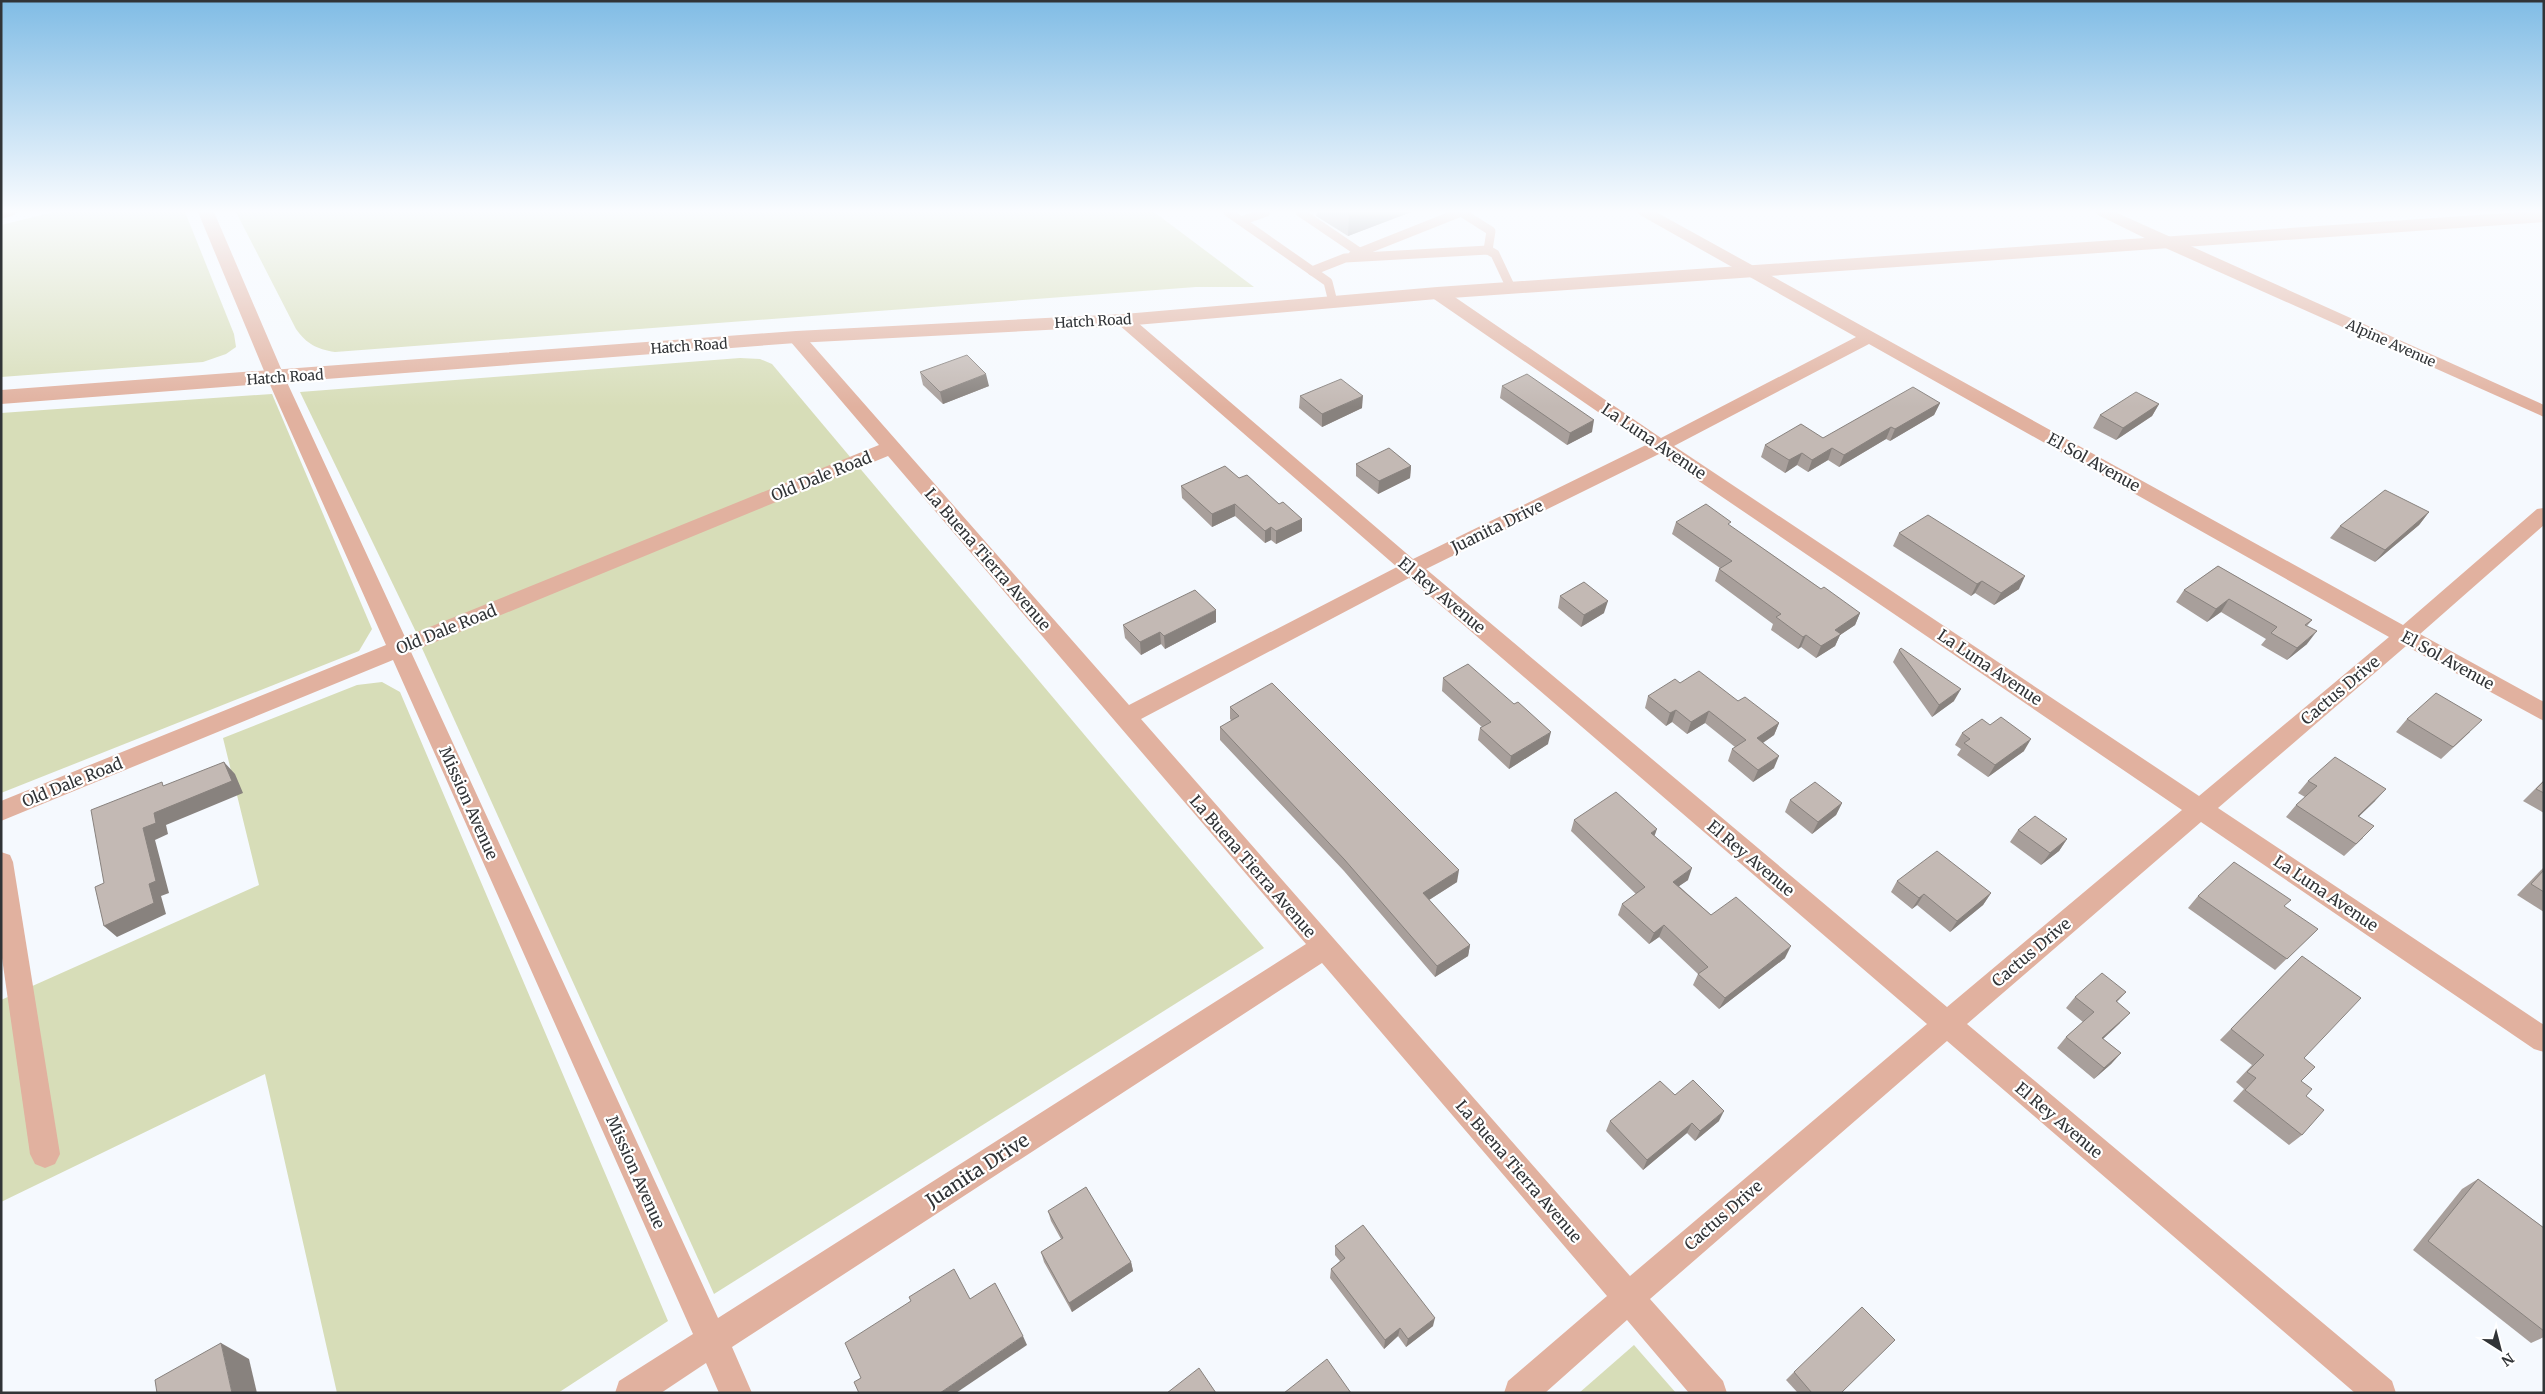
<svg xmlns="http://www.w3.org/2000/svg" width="2545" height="1394" font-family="Merriweather,serif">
<rect width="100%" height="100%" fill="#f5f9fe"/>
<!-- green -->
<g fill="#d7ddb8">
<path d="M 54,212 L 185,212 L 234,334 L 236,347 L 226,354 L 203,362 L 1,377 L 1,225 Z"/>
<path d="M 236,212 L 1154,212 L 1254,287 L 1196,287 L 335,352 C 316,349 307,344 296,329 Z"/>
<path d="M 740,358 L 760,359 L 772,364 L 851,458 L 417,634 L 300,392 Z"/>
<path d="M 272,394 L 372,629 L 359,651 L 1,793 L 1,413 Z"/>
<path d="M 858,466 L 1264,948 L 714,1294 L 421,646 Z"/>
<path d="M 382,682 L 400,692 L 668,1321 L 558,1393 L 337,1393 L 265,1074 L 1,1202 L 1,1000 L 259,885 L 223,738 L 357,685 Z"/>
<path d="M 1634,1345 L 1676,1393 L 1579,1393 Z"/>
</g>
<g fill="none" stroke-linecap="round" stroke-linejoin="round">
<!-- service -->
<g stroke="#e1b19f" stroke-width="9">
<path d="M 1228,212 L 1328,282 L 1333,302"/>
<path d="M 1300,212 L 1359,252"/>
<path d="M 1461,212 L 1491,231 L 1488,250"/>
<path d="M 1241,221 L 1266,212"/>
<path d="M 1353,255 L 1461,212"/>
<path d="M 1312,271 L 1345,258 L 1488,250 L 1495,254 L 1511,288"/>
</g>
<!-- minor -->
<g fill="#e1b19f" fill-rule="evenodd">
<path d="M 1,212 L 17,212 L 14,215 L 1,219 Z"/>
<path d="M 198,212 L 214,212 L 285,378 L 405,637 L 879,445 L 790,341 L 787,337 L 790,333 L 802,333 L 1129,705 L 1397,567 L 1118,324 L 1116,320 L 1118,316 L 1130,316 L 1413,559 L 1646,445 L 1431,297 L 1429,293 L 1431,289 L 1443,289 L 1661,438 L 1856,337 L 1640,215 L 1637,212 L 1656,212 L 2403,625 L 2537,509 L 2544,508 L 2544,525 L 2420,634 L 2544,702 L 2544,721 L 2406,646 L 2218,808 L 2544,1025 L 2544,1052 L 2534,1049 L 2201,822 L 1967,1024 L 2392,1381 L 2396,1393 L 2355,1393 L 1947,1041 L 1650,1299 L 1723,1381 L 1727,1393 L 1689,1393 L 1627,1320 L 1545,1393 L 1504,1393 L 1508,1381 L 1607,1296 L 1322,963 L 732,1347 L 752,1393 L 719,1393 L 706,1363 L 661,1393 L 615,1393 L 619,1381 L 693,1334 L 393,660 L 1,821 L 1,801 L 386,645 L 267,378 ZM 1869,344 L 2389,637 L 2199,796 L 1674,446 ZM 1659,454 L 2182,810 L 1947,1007 L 1426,569 ZM 888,456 L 1306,944 L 718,1318 L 411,652 ZM 1409,578 L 1927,1024 L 1630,1276 L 1141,719 Z"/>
<path d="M 2095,212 L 2115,212 L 2544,405 L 2544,417 L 2161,246 L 2098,215 Z"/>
<path d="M 1,852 L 10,855 L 13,862 L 60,1154 L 55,1164 L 45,1168 L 35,1164 L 30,1154 L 1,951 Z"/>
</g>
<!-- tertiary -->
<path fill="#e1b19f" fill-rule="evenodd" d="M 2522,212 L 2544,212 L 2544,222 L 1437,299 L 1124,326 L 796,343 L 1,404 L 1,390 L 796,331 L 1124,314 L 1437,287 Z"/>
</g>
<!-- wall -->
<g fill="#a89f9b">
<path d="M 1317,212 L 1411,212 L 1348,236 L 1316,216 Z"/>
<path d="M 920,372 L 989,386 L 943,404 L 923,385 Z"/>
<path d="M 1502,386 L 1592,432 L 1567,445 L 1500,398 Z"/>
<path d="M 1300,396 L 1362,408 L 1322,427 L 1299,408 Z"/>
<path d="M 1940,403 L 1934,415 L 1890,441 L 1886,439 L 1839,467 L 1828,460 L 1808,472 L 1797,465 L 1785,473 L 1761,457 L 1765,445 L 1823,438 Z"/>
<path d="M 2159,404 L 2152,416 L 2116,440 L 2093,428 L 2100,415 Z"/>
<path d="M 1356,464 L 1411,466 L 1410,478 L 1378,494 L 1356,476 Z"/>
<path d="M 1239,478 L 1302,519 L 1302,531 L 1276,544 L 1271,540 L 1265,543 L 1235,516 L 1212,527 L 1182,498 L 1181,486 Z"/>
<path d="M 2429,512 L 2419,525 L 2375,562 L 2330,538 L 2340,526 Z"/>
<path d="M 1676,522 L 1730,526 L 1821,589 L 1860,613 L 1855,625 L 1840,635 L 1835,646 L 1816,658 L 1801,647 L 1798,649 L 1771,630 L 1773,624 L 1715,581 L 1719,569 L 1720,568 L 1672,534 Z"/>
<path d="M 1899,533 L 2019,589 L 1994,605 L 1975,593 L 1971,596 L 1893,546 Z"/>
<path d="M 2218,566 L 2312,620 L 2307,626 L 2307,644 L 2287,660 L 2261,645 L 2266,639 L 2221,612 L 2207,622 L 2176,602 L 2184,590 Z"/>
<path d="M 1560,596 L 1604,613 L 1581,627 L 1558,608 Z"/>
<path d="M 1216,622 L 1165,649 L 1161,644 L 1141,655 L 1125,638 L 1123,625 Z"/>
<path d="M 1899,650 L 1954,701 L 1932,717 L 1893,662 Z"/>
<path d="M 1443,678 L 1514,704 L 1548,744 L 1509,769 L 1478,740 L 1480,728 L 1482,727 L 1442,691 Z"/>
<path d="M 1680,683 L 1738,701 L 1779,723 L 1774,735 L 1763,743 L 1774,768 L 1753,782 L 1728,761 L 1732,749 L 1735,747 L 1705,723 L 1687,734 L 1672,722 L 1666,726 L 1645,708 L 1648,696 Z"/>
<path d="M 1230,707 L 1457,882 L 1429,900 L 1470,945 L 1468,956 L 1435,977 L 1344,871 L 1220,740 L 1220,727 L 1232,721 L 1230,719 Z"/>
<path d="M 2407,719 L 2470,732 L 2441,759 L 2396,732 Z"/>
<path d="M 1962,733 L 2024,751 L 1988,777 L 1957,755 L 1961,749 L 1955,745 Z"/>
<path d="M 2544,780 L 2544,813 L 2523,801 Z"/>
<path d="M 2308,781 L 2375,801 L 2359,816 L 2363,838 L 2344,856 L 2286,817 L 2296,805 L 2305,797 L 2298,793 Z"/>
<path d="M 1790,800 L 1842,803 L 1836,815 L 1812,834 L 1785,812 Z"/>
<path d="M 1574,820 L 1655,836 L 1688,880 L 1679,886 L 1711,915 L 1785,958 L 1719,1009 L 1693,985 L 1698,974 L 1659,937 L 1649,944 L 1618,915 L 1622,904 L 1636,894 L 1571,831 Z"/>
<path d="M 2018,830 L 2067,839 L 2059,851 L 2041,865 L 2010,842 Z"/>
<path d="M 2544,867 L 2544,912 L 2517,895 Z"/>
<path d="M 1897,881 L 1991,893 L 1983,905 L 1950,932 L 1917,905 L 1912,909 L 1891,892 Z"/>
<path d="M 2198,896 L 2318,929 L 2275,970 L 2188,908 Z"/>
<path d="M 2302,956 L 2304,1058 L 2301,1081 L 2306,1096 L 2302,1135 L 2289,1145 L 2233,1101 L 2244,1089 L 2236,1082 L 2252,1065 L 2220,1040 Z"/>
<path d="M 2126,992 L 2117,1002 L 2120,1023 L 2103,1039 L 2121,1053 L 2111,1064 L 2094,1079 L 2057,1048 L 2066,1037 L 2083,1022 L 2066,1008 L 2075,997 Z"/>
<path d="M 1675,1095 L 1719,1121 L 1695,1141 L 1687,1133 L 1643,1170 L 1606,1131 L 1610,1121 Z"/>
<path d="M 2478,1179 L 2544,1228 L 2544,1337 L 2531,1343 L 2413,1250 L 2462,1189 Z"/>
<path d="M 1048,1211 L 1131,1262 L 1133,1271 L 1072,1312 L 1044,1262 L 1041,1252 L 1061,1239 L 1051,1221 Z"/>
<path d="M 1335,1246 L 1433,1326 L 1406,1347 L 1398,1336 L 1384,1349 L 1330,1278 L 1331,1269 L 1340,1261 L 1335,1255 Z"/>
<path d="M 1794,1372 L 1841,1393 L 1798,1393 L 1786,1380 Z"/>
</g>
<!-- shaded-wall -->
<g fill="#88827e">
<path d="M 1354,212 L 1411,212 L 1348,236 L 1349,214 Z"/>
<path d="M 986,374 L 989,386 L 943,404 L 940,392 Z"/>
<path d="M 1363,396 L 1362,408 L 1322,427 L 1322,414 Z"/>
<path d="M 1940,403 L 1934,415 L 1890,441 L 1895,429 Z"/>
<path d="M 2159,404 L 2152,416 L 2116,440 L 2123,428 Z"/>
<path d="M 1594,420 L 1592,432 L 1567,445 L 1570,433 Z"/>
<path d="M 1891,427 L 1886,439 L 1839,467 L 1844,455 Z"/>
<path d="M 1832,448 L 1828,460 L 1808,472 L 1812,460 Z"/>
<path d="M 1802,453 L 1797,465 L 1785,473 L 1789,460 Z"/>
<path d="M 1411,466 L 1410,478 L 1378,494 L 1379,481 Z"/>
<path d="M 1235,504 L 1235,516 L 1212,527 L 1212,514 Z"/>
<path d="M 2429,512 L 2419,525 L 2375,562 L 2385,550 Z"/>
<path d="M 1302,519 L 1302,531 L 1276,544 L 1276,531 Z"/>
<path d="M 1271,527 L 1271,540 L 1265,543 L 1265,531 Z"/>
<path d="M 2025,576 L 2019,589 L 1994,605 L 2001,593 Z"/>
<path d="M 1982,581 L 1975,593 L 1971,596 L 1977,584 Z"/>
<path d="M 2229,599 L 2221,612 L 2207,622 L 2216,609 Z"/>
<path d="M 1608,601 L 1604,613 L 1581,627 L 1584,615 Z"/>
<path d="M 1216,610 L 1216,622 L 1165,649 L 1164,636 Z"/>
<path d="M 1860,613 L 1855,625 L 1840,635 L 1835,646 L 1816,658 L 1821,646 L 1835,630 Z"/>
<path d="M 2317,631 L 2307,644 L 2287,660 L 2297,648 Z"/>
<path d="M 1160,632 L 1161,644 L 1141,655 L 1140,642 Z"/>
<path d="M 1806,635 L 1801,647 L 1798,649 L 1803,637 Z"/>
<path d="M 1961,689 L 1954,701 L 1932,717 L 1939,705 Z"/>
<path d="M 1676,710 L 1672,722 L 1666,726 L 1670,713 Z"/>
<path d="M 1709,711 L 1705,723 L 1687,734 L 1691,722 Z"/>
<path d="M 1779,723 L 1774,735 L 1752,750 L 1757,738 Z"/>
<path d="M 1551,732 L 1548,744 L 1509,769 L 1511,756 Z"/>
<path d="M 2031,739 L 2024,751 L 1988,777 L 1995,765 Z"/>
<path d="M 1779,756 L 1774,768 L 1753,782 L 1758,770 Z"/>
<path d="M 224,762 L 235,774 L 243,793 L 166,825 L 168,834 L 155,840 L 169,893 L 161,896 L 166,914 L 117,937 L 104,926 L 149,884 L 143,828 L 154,813 Z"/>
<path d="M 2386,789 L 2375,801 L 2347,828 L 2358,816 Z"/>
<path d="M 1842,803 L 1836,815 L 1812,834 L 1818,822 Z"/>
<path d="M 1657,829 L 1653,840 L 1651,833 Z"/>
<path d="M 2067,839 L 2059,851 L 2041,865 L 2050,853 Z"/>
<path d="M 1692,868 L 1688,880 L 1669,893 L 1673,882 Z"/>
<path d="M 1459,870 L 1457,882 L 1421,905 L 1423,893 Z"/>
<path d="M 1991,893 L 1983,905 L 1950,932 L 1957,921 Z"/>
<path d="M 1924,894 L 1917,905 L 1912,909 L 1919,898 Z"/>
<path d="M 1664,925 L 1659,937 L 1649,944 L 1654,933 Z"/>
<path d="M 1470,945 L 1468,956 L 1435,977 L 1437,966 Z"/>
<path d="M 1791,946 L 1785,958 L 1719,1009 L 1725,998 Z"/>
<path d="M 2130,1013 L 2120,1023 L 2092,1049 L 2102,1038 Z"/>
<path d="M 2121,1053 L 2111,1064 L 2094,1079 L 2104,1068 Z"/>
<path d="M 1724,1111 L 1719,1121 L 1695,1141 L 1700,1131 Z"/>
<path d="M 1692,1123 L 1687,1133 L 1643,1170 L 1647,1160 Z"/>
<path d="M 1131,1262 L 1133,1271 L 1072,1312 L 1069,1303 Z"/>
<path d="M 1435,1318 L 1433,1326 L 1406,1347 L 1408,1339 Z"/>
<path d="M 1400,1328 L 1398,1336 L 1384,1349 L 1385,1340 Z"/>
<path d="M 1023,1336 L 1027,1345 L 956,1393 L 940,1393 Z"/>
<path d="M 221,1343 L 249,1359 L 257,1393 L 232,1393 Z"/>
</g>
<!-- building -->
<g fill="#c3b9b4" stroke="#88827e">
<path d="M 1346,212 L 1354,212 L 1349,214 Z"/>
<path d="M 967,355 L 986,374 L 940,392 L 920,372 Z"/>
<path d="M 1527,374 L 1594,420 L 1570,433 L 1502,386 Z"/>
<path d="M 1341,379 L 1363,396 L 1322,414 L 1300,396 Z"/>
<path d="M 1913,387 L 1940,403 L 1895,429 L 1891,427 L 1844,455 L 1832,448 L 1812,460 L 1802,453 L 1789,460 L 1765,445 L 1801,424 L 1823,438 Z"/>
<path d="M 2136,392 L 2159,404 L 2123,428 L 2100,415 Z"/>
<path d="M 1389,448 L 1411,466 L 1379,481 L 1356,464 Z"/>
<path d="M 1225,466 L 1239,478 L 1247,475 L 1279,504 L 1283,502 L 1302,519 L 1276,531 L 1271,527 L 1265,531 L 1235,504 L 1212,514 L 1181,486 Z"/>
<path d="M 2385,490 L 2429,512 L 2385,550 L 2340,526 Z"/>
<path d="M 1706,504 L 1731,522 L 1728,524 L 1821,589 L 1824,587 L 1860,613 L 1835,630 L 1841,634 L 1821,646 L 1806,635 L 1803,637 L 1776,617 L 1781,614 L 1719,569 L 1732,561 L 1676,522 Z"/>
<path d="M 1928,515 L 2025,576 L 2001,593 L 1982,581 L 1977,584 L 1899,533 Z"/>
<path d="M 2218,566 L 2312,620 L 2305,625 L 2317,631 L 2297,648 L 2271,633 L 2277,627 L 2229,599 L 2216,609 L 2184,590 Z"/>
<path d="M 1584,582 L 1608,601 L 1584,615 L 1560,596 Z"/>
<path d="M 1195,590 L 1216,610 L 1164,636 L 1160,632 L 1140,642 L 1123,625 Z"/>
<path d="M 1901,648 L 1961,689 L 1939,705 L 1899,650 Z"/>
<path d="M 1468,664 L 1514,704 L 1518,702 L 1551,732 L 1511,756 L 1480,728 L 1491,722 L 1443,678 Z"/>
<path d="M 1699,671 L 1738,701 L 1745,697 L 1779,723 L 1757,738 L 1779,756 L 1758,770 L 1732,749 L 1746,740 L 1709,711 L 1691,722 L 1676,710 L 1670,713 L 1648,696 L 1675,679 L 1680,683 Z"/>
<path d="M 1272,683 L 1459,870 L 1423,893 L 1470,945 L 1437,966 L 1344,859 L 1220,727 L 1239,716 L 1230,707 Z"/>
<path d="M 2436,693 L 2482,720 L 2453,747 L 2407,719 Z"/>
<path d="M 2001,717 L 2031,739 L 1995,765 L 1964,743 L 1970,739 L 1962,733 L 1982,719 L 1990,725 Z"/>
<path d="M 2335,757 L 2386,789 L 2358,816 L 2374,826 L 2356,844 L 2296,805 L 2317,786 L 2308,781 Z"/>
<path d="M 224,762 L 232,781 L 154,813 L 156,823 L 143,828 L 156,881 L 149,884 L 154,903 L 104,926 L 95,887 L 104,883 L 91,810 L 162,782 L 163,786 Z"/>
<path d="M 2544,781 L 2544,793 L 2536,789 Z"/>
<path d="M 1815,782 L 1842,803 L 1818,822 L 1790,800 Z"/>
<path d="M 1616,792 L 1657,829 L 1651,833 L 1692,868 L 1673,882 L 1711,915 L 1736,897 L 1791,946 L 1725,998 L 1698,974 L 1708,967 L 1664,925 L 1654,933 L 1622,904 L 1645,887 L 1574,820 Z"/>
<path d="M 2035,816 L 2067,839 L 2050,853 L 2018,830 Z"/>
<path d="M 1937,851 L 1991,893 L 1957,921 L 1924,894 L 1919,898 L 1897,881 Z"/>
<path d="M 2234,862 L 2291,900 L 2284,906 L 2318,929 L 2287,959 L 2198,896 Z"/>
<path d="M 2544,870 L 2544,892 L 2531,884 Z"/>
<path d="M 2302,956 L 2361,998 L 2304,1058 L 2315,1067 L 2301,1081 L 2312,1089 L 2306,1096 L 2324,1110 L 2302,1135 L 2245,1090 L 2256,1078 L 2247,1072 L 2264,1055 L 2231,1029 Z"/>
<path d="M 2102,973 L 2126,992 L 2116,1001 L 2130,1013 L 2102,1038 L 2121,1053 L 2104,1068 L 2066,1037 L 2094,1012 L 2075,997 Z"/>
<path d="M 1693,1080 L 1724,1111 L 1700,1131 L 1692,1123 L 1647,1160 L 1610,1121 L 1660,1081 L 1675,1095 Z"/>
<path d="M 2478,1179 L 2544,1228 L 2544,1331 L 2428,1241 Z"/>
<path d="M 1086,1187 L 1131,1262 L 1069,1303 L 1041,1252 L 1063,1238 L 1048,1211 Z"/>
<path d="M 1363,1225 L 1435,1318 L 1408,1339 L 1400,1328 L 1385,1340 L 1331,1269 L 1345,1258 L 1335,1246 Z"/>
<path d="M 954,1269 L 970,1299 L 995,1283 L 1023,1336 L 940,1393 L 859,1393 L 854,1382 L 861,1378 L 845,1343 L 911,1301 L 909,1297 Z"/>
<path d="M 1862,1307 L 1895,1340 L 1841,1393 L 1824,1393 L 1823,1392 L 1822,1393 L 1812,1393 L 1794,1372 Z"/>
<path d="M 221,1343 L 232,1393 L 157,1393 L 155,1380 Z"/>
<path d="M 1327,1359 L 1351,1393 L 1284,1393 Z"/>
<path d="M 1199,1368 L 1216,1393 L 1167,1393 Z"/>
</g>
<!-- sky -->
<linearGradient id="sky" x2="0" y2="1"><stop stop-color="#80bce5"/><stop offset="0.52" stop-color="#fafcff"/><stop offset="1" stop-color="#fafcff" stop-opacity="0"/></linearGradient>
<rect width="2545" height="407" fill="url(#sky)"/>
<g text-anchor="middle" stroke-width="4.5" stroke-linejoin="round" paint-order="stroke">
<!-- far-street labels -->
<g font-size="14" fill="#313437" stroke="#fff">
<text transform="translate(1093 321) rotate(-3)" y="5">Hatch Road</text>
<text transform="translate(2391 343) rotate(24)" y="5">Alpine Avenue</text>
<text transform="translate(689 346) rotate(-4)" y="5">Hatch Road</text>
<text transform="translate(285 377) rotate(-4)" y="5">Hatch Road</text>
</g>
<!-- street labels -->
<g font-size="16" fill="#313437" stroke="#fff">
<text transform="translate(1654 441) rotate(34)" y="6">La Luna Avenue</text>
<text transform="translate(2094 462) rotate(29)" y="6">El Sol Avenue</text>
<text transform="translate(821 476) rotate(-22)" y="6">Old Dale Road</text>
<text transform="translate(1497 526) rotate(-26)" y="6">Juanita Drive</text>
<text transform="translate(988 559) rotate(49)" y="6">La Buena Tierra Avenue</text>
<text transform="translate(1442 595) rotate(40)" y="6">El Rey Avenue</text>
<text transform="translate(446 629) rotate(-22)" y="6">Old Dale Road</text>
<text transform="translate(2448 660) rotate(29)" y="6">El Sol Avenue</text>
<text transform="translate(1990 667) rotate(34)" y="6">La Luna Avenue</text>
<text transform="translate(2340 690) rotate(-40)" y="6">Cactus Drive</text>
<text transform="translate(72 782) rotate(-22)" y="6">Old Dale Road</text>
<text transform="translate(469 803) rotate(66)" y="6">Mission Avenue</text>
<text transform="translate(1751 858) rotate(40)" y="6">El Rey Avenue</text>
<text transform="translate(1253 866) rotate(49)" y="6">La Buena Tierra Avenue</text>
<text transform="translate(2326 893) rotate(34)" y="6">La Luna Avenue</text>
<text transform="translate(2031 952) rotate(-40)" y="6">Cactus Drive</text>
<text transform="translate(2059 1120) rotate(40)" y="6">El Rey Avenue</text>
<text transform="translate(1519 1171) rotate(49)" y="6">La Buena Tierra Avenue</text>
<text transform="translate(636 1172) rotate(66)" y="6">Mission Avenue</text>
<text transform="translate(1723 1215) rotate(-41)" y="6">Cactus Drive</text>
</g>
<!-- near-street labels -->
<g font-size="19" fill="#313437" stroke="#fff">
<text transform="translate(977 1170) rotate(-33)" y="7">Juanita Drive</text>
</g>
</g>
<!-- border -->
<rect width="2545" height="1394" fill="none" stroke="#313437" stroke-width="5"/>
<!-- north arrow -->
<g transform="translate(2500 1349) rotate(144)" stroke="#ffffff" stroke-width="4" paint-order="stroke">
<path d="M0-4L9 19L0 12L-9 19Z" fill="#313437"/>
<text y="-8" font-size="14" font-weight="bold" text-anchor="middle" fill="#313437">N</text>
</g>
</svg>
